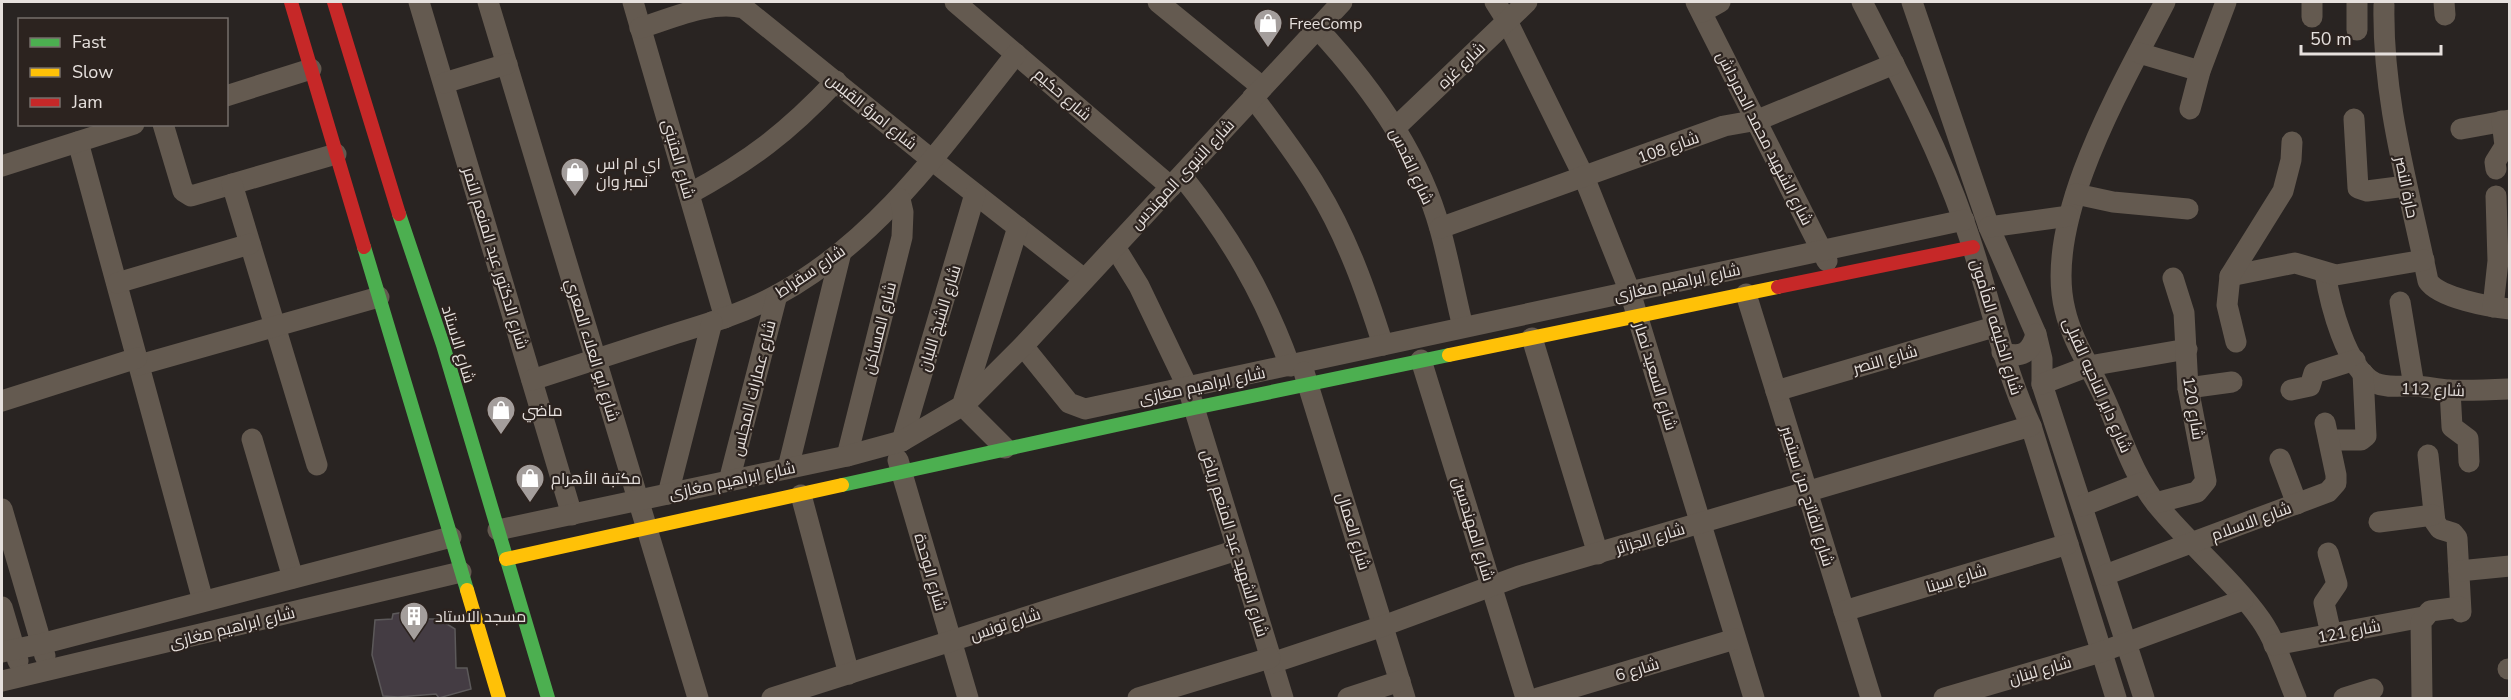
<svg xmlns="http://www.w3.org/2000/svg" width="2511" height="700" font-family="'Nunito Sans',Cairo,sans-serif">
<rect width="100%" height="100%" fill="#292422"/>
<!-- building -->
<path fill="#443c43" stroke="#5c595a" stroke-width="1.5" d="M 418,610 L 416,619 L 439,619 L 455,629 L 456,668 L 467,668 L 471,689 L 439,698 L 436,694 L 398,697 L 383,696 L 372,655 L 375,620 L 392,619 L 393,614 Z"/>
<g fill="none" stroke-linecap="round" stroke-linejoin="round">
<!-- street -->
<g stroke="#645a50" stroke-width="21">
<path d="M 419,2 L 572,515"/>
<path d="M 488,2 L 698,698"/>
<path d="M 633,2 L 725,318"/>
<path d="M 955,2 L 1171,187"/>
<path d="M 1158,2 L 1262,87"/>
<path d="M 1495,2 L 1507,21 L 1584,177 L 1630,292 L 1754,698"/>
<path d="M 1696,2 L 1827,261"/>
<path d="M 1862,2 C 1899,74 1937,145 1964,222 C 1989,290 2000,360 2031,426 L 2116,698"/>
<path d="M 1912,2 L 1989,227 L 2036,334 L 2042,359 L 2042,384 L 2144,698"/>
<path d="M 2165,2 C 2124,82 2042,219 2065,310 C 2072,341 2091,368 2104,397 C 2121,434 2132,474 2158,506 C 2190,545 2232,579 2261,620 C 2277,643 2285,673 2296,698"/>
<path d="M 2357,2 L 2357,30"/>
<path d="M 2444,2 L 2445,15"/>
<path d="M 2384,5 C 2382,99 2409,189 2428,281 C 2439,298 2490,307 2510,309"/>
<path d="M 1702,12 L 1720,2"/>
<path d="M 2312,17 L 2312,2"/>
<path d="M 640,28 C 673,18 710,0 744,8 L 932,160 L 1084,279"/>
<path d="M 1317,28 C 1370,85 1419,152 1440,229 C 1449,261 1455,295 1463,327"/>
<path d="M 2139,53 L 2200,71"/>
<path d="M 444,83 L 507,64"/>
<path d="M 226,96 L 311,69"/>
<path d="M 1253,97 C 1275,127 1298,156 1317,188 C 1347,237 1366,291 1383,345"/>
<path d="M 2190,109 L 2200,71 L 2226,2"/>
<path d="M 2354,119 L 2358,188 L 2367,191 L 2406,186"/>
<path d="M 163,124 L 183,191 L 191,196 L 336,154"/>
<path d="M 1395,128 L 1527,2"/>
<path d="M 2461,129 L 2510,120"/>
<path d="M 78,142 L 203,601"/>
<path d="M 2,166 L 134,124"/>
<path d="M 2496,169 L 2495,162 L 2505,146 L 2502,121"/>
<path d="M 1182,176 C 1230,236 1264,294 1290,366"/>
<path d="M 232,184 L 317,465"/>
<path d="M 689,194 C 750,161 788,132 836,81"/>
<path d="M 2076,194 L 2113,202 L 2188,209"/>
<path d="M 1989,227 L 2069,216"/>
<path d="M 1440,228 L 1724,126 L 1758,120 L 1894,64"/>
<path d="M 1115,247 L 1139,286 L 1188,388 L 1283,698"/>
<path d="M 2325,273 C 2330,303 2346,369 2375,383 C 2389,389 2402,385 2416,386 C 2427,387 2437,389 2448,390 C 2468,391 2488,390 2508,389"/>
<path d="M 2230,276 L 2295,263 L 2336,275 L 2424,260"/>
<path d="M 117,283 L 250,244"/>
<path d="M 1746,294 L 1871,698"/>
<path d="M 2400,302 L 2414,386"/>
<path d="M 2493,307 L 2498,261 L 2496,196"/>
<path d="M 1532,338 L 1598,554"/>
<path d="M 2236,342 L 2227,305 L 2230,276 L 2283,191 L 2291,160 L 2292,142"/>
<path d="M 1023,346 L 1069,403 L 1085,409 L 1964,220"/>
<path d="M 2002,352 C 2021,359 2031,353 2036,334"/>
<path d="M 1421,360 L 1526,698"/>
<path d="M 139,365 L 379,297"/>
<path d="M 1304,372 L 1405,698"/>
<path d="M 532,380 C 578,365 625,350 671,335 C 707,324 744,313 777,295 C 879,240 946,142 1016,54"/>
<path d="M 2042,384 L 2089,366 L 2187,349"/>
<path d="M 2188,388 L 2232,382"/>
<path d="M 2291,390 L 2310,386 L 2314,373 L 2355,360"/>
<path d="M 2450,390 L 2452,427 L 2468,439 L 2469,462"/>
<path d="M 1776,391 L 1994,327"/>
<path d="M 2,401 L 137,358"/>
<path d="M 252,439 L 293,578"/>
<path d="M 2329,440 L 2361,440 L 2366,436 L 2363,373"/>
<path d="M 902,441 L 975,194"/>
<path d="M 1005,448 L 969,412 L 964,400 L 1018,227"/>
<path d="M 2428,455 L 2435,522 L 2440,529 L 2453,533 L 2457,538 L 2461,612"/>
<path d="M 847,456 L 902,237 L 903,212 L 900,199"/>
<path d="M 2280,459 L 2297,504"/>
<path d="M 898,460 L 968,698"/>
<path d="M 788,468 L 841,252"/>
<path d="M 729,481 L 777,295"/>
<path d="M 668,494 L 712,322"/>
<path d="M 801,495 L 849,674"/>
<path d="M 2156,503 L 2197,492 L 2206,481 L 2188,388 L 2184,313 L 2173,278"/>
<path d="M 2082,506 L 2141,483"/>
<path d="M 2,509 L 45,656"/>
<path d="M 2379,522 L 2433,515"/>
<path d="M 498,530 L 847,456 L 902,441 L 965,404 L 1023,346 L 1342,2"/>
<path d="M 2328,553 L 2337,584 L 2324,603 L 2331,634"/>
<path d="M 2459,571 L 2510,566"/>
<path d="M 2105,575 L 2328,492 L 2336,483 L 2336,475 L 2325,423"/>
<path d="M 2,607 L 18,661"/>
<path d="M 1844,611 L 2068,544"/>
<path d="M 2274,645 L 2423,617"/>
<path d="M 2,652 L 41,644 L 451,537"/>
<path d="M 1272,663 L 1383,626 L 1519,576 L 2031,426"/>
<path d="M 2508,669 L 2510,669"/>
<path d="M 2,681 L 461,572"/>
<path d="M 772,698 L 1237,550"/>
<path d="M 1138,698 L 1270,658"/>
<path d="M 1348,698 L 1400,681"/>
<path d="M 1538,698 L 1735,639"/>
<path d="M 1944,698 L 2101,652 L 2243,600"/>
<path d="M 2344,698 L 2373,689"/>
<path d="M 2422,698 L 2421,622 L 2430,611 L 2460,607"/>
</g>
<!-- fast -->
<g stroke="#4caf50" stroke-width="14">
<path d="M 399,214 L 443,345 L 548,698"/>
<path d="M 364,247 L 467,590"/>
<path d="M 842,485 L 1194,408 L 1449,355"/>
</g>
<!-- slow -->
<g stroke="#ffc107" stroke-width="14">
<path d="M 1449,355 L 1778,287"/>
<path d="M 506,559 L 842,485"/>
<path d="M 467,590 L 499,698"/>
</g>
<!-- jam -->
<g stroke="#c62828" stroke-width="14">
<path d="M 291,2 L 364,247"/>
<path d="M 334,2 L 399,214"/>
<path d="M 1778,287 L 1973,247"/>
</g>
</g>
<!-- icons -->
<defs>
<g id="shop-pin" transform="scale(1.5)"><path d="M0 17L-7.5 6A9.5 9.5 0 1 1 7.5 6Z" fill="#a49e9c" stroke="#2c231f"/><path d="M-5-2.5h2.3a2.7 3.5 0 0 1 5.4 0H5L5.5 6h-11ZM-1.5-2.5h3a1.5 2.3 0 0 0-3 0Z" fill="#fff"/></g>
<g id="building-pin" transform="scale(1.5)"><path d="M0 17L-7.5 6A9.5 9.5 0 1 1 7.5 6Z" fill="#a49e9c" stroke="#2c231f"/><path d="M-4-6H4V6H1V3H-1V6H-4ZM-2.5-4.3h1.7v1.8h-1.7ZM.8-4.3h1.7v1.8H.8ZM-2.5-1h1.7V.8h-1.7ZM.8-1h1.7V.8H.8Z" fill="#fff"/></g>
</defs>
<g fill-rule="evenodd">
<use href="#shop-pin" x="1268" y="23"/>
<use href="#shop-pin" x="575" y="172"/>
<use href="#shop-pin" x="501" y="410"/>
<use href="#shop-pin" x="530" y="478"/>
<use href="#building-pin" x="414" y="616"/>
</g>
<g text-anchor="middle" stroke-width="4.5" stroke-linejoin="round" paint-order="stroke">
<!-- poi labels -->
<g font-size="16" fill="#e6e0dd" stroke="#2c231f" text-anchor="start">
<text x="1289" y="29">FreeComp</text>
<text x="596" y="169">اي ام اس<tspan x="596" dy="18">نمبر وان</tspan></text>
<text x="522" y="416">ماضي</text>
<text x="551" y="484">مكتبة الأهرام</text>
<text x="435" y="622">مسجد الاستاد</text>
</g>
<!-- street labels -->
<g font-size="16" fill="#e6e0dd" stroke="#2c231f">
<text transform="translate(1461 65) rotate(-44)" y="6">شارع غزه</text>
<text transform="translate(1063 94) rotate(41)" y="6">شارع حكيم</text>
<text transform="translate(872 111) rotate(39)" y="6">شارع امرؤ القيس</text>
<text transform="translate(1765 138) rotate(63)" y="6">شارع الشهيد محمد الدمرداش</text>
<text transform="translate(1668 147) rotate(-20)" y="6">شارع 108</text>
<text transform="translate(679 159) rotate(74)" y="6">شارع المتبنى</text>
<text transform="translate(1412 166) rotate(65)" y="6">شارع القدس</text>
<text transform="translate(1182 174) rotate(-47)" y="6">شارع النبوى المهندس</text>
<text transform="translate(2407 187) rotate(78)" y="6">حارة النصر</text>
<text transform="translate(496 258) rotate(73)" y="6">شارع الدكتور عبد المنعم النمر</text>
<text transform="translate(810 271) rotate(-34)" y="6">شارع سقراط</text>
<text transform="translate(1677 282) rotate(-12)" y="6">شارع ابراهيم مغازى</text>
<text transform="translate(939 318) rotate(-73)" y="6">شارع الشيخ اللبان</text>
<text transform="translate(1997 327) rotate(73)" y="6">شارع الخليفه المأمون</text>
<text transform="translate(879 328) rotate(-76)" y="6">شارع المساكن</text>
<text transform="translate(459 344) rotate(73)" y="6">شارع الاستاد</text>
<text transform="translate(593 350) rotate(73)" y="6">شارع ابو العلاء المعري</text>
<text transform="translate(1885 359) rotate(-16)" y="6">شارع النصر</text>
<text transform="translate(1656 376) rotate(73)" y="6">شارع السعيد نصار</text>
<text transform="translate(1202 385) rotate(-12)" y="6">شارع ابراهيم مغازى</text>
<text transform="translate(2098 385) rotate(66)" y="6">شارع داير الناحيه القبلى</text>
<text transform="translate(753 388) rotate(-76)" y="6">شارع عمارات المجلس</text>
<text transform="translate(2433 389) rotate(2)" y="6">شارع 112</text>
<text transform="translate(2194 408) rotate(81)" y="6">شارع 120</text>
<text transform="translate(732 480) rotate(-12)" y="6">شارع ابراهيم مغازى</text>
<text transform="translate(1808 496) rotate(73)" y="6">شارع الفاتح من سبتمبر</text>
<text transform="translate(2251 521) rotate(-20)" y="6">شارع الاسلام</text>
<text transform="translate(1474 529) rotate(73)" y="6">شارع المهندسين</text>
<text transform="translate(1354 531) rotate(73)" y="6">شارع العمال</text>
<text transform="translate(1650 538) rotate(-17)" y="6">شارع الجزائر</text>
<text transform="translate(1235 543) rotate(73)" y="6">شارع الشهيد عبد المنعم رياض</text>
<text transform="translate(931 572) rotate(74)" y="6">شارع الوحدة</text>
<text transform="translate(1956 578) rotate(-17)" y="6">شارع سينا</text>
<text transform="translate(1005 624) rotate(-18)" y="6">شارع تونس</text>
<text transform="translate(232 627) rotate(-14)" y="6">شارع ابراهيم مغازى</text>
<text transform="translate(2349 631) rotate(-11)" y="6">شارع 121</text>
<text transform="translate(1637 669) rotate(-17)" y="6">شارع 6</text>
<text transform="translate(2040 670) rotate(-16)" y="6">شارع لبنان</text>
</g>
</g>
<!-- border -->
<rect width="2511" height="700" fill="none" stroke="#e6e0dd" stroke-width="6"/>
<!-- legend -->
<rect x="18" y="18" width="210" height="108" fill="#2c231f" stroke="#766f6b" stroke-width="1.5"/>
<rect x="30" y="38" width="30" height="9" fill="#4caf50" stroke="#766f6b" stroke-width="1.5"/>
<text x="72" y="48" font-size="18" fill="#e6e0dd">Fast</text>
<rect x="30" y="68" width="30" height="9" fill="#ffc107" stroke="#766f6b" stroke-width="1.5"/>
<text x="72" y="78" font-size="18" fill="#e6e0dd">Slow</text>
<rect x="30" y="98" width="30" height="9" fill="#c62828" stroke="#766f6b" stroke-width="1.5"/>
<text x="72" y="108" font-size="18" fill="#e6e0dd">Jam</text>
<!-- scale -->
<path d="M2301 45v9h140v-9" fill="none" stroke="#e6e0dd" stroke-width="3"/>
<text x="2310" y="45" font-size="18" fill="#e6e0dd" stroke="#2c231f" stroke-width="4.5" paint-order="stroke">50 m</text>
</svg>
